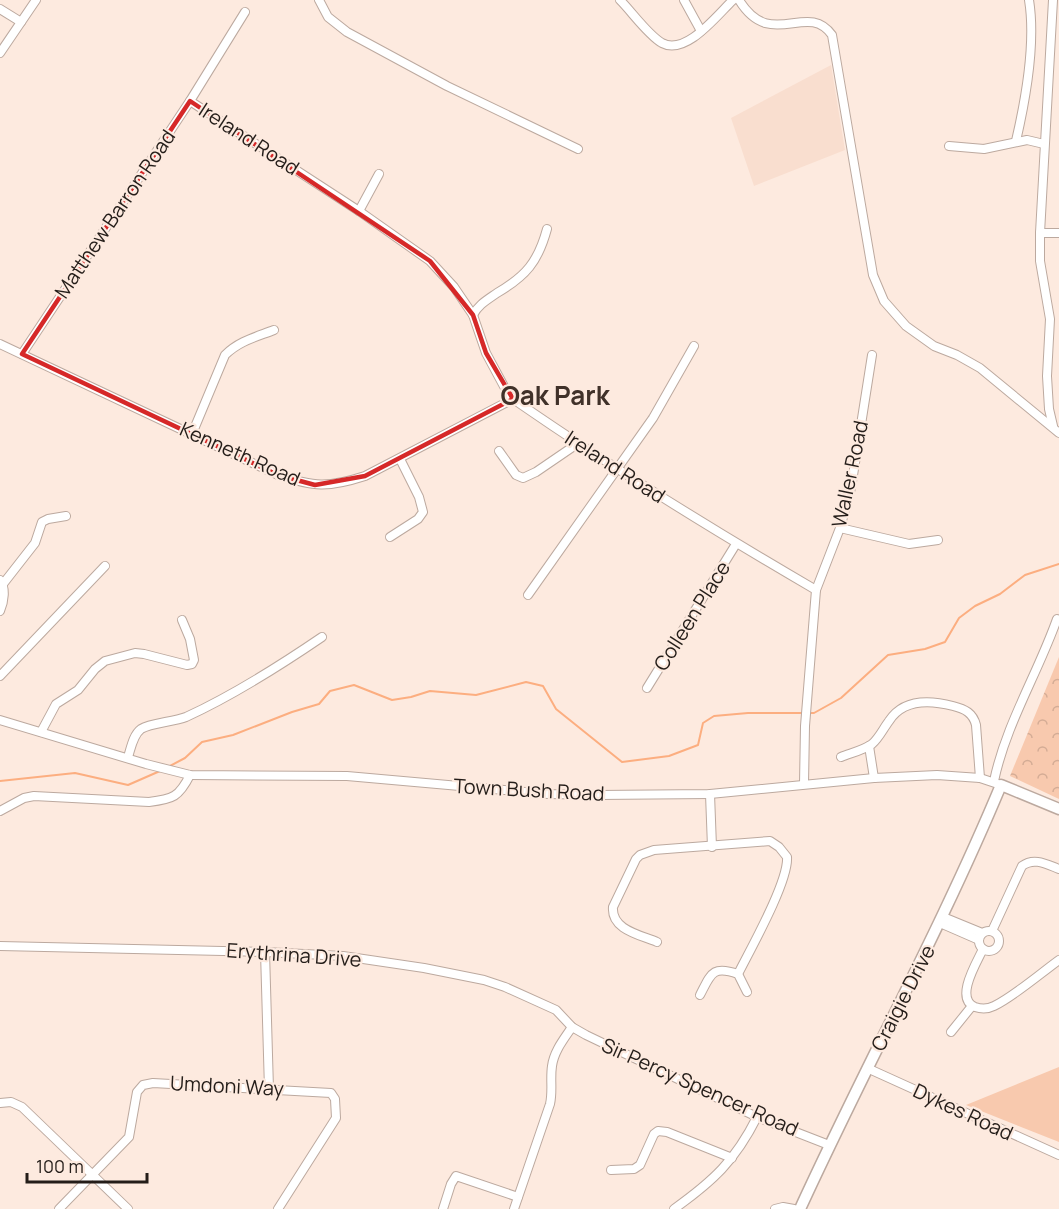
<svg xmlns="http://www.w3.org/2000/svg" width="1059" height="1209" font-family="Manrope,sans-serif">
<defs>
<pattern id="forest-crowns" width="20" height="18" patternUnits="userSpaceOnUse" patternTransform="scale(1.5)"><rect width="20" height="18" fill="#f8c9ae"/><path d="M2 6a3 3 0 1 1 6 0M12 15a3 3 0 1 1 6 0" fill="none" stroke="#d4ac95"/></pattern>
</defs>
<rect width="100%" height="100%" fill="#fdeadf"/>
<!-- built -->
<path fill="#f9decf" d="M 831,65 L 845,150 L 754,186 L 731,118 Z"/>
<!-- green -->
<path fill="#f8c9ae" d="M 1059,1067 L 1059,1142 L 966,1105 Z"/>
<!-- forest -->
<path fill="url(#forest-crowns)" d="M 1059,657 L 1059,799 L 1010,776 Z"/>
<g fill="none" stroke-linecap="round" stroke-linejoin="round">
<!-- stream -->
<g stroke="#fcae80" stroke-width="2">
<path d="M 808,713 L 814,713 L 841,698 L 888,655 L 925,649 L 945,642 L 959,618 L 975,606 L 1000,594 L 1025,575 L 1059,564"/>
<path d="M 168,767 L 185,758 L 202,742 L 233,735 L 292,712 L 319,704 L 330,691 L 354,685 L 392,700 L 411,697 L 430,691 L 476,695 L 526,682 L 543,686 L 556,709 L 622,762 L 669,756 L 698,745 L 703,723 L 714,716 L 748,713 L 802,713"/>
<path d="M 0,781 L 75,773 L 128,785 L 160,771"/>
</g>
<!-- minor casing -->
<g stroke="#bca99f" stroke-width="10">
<g id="minor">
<path d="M 319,0 L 328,17 L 347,32 L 447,86 L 578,149"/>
<path d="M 620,0 C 632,12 648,35 662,43 C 686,56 717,15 733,0"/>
<path d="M 684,0 L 701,31"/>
<path d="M 739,0 C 771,52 807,0 832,35 L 873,275 L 884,301 L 906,326 L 934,346 L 957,355 L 980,368 L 1059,433"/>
<path d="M 1053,0 L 1040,233 L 1040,261 L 1050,319 L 1047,376 L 1049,409 L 1053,426"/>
<path d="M 0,9 L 21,22"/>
<path d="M 0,53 L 36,0"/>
<path d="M 190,101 L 359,211 L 430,261 L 454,287 L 473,315 L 486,353 L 507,392 L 513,399 C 611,467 713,530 816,590 L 805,726 L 804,784"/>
<path d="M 1016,141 C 1026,98 1036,43 1029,0"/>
<path d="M 949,146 L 984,149 L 1027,140 L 1044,144"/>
<path d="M 359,211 L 379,174"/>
<path d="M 1040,233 L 1059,233"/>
<path d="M 473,315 C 478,305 487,300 497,293 C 526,276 538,262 547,229"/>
<path d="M 0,344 L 278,475 C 314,487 328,488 365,476 L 513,399"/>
<path d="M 22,354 L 190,101 L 245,12"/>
<path d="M 192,434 L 225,355 C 239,341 256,337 274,330"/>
<path d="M 499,451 L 516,475 L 523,478 L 536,472 L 577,444"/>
<path d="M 840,528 L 909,544 L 938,540"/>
<path d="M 390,537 L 418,519 L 423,512 L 419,497 L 400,459"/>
<path d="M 0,580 C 6,588 4,602 0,611"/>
<path d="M 3,584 L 35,543 L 42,522 L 48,519 L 66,516"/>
<path d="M 816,590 L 840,528 L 851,488 L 872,355"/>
<path d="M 528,595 L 653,418 L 694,346"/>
<path d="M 0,676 L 105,566"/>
<path d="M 647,688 L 736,544"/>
<path d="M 0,720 L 146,764 L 190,775 L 347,776 L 548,794 L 598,795 L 710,794 L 874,778 L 937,775 L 980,778 L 1001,785"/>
<path d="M 41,732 L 56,704 L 78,690 L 95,669 L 105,661 L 135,653 L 144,654 L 187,665 L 192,664 L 194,660 L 190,639 L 182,620"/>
<path d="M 869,746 L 874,778"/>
<path d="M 128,757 C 131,748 133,735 141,729 C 150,723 173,722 186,717 C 234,695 278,667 322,637"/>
<path d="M 841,757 C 851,753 864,750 872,744 C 879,738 883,729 889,721 C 903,699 930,700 953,706 C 965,709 973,713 976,725 L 980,778"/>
<path d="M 994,781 C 1006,724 1038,673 1057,619"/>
<path d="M 710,794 L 712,847"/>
<path d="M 0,811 L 24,798 L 34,796 L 149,802 C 173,799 179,797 190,775"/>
<path d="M 943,917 L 982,933"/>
<path d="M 940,923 L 979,940"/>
<path d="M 992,931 L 1022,866 C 1034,857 1046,864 1059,869"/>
<circle cx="989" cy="941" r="10"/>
<path d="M 657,942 C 641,935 611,930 613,907 L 636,859 L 640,855 L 654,850 L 770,841 L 779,847 L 787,857 C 789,881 750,950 738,974"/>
<path d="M 0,946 L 265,952 L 343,956 L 424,968 L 484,980 L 505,987 L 556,1010 L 572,1027 L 586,1035 L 757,1117 L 829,1145"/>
<path d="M 983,949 C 977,962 954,999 975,1007 C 981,1009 988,1009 994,1006 C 1013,997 1041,973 1059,960"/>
<path d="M 265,952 L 269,1089"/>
<path d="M 700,995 C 711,974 712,965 738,974 L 747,992"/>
<path d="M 951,1032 L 972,1006"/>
<path d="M 867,1068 L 1059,1155"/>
<path d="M 0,1103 L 11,1102 L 22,1107 L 128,1209"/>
<path d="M 611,1170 L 634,1169 L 640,1165 L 654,1134 L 658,1131 L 667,1132 L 732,1158"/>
<path d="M 59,1209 L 129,1137 L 137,1092 L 143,1085 L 153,1083 L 331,1093 L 335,1099 L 336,1118 L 278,1209"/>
<path d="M 443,1209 L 451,1184 L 456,1176 L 518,1197"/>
<path d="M 514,1209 L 550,1104 C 553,1091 550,1079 552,1066 C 554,1051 564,1039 572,1027"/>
<path d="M 674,1209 C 713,1181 735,1161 757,1117"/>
<path d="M 775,1209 L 783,1207 L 794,1209"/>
</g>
</g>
<!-- tertiary casing -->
<g stroke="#bca99f" stroke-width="13">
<path id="tertiary" d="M 800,1209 C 865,1067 941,929 1001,785 L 1059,809"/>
</g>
<!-- minor -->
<use href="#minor" stroke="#fff" stroke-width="8"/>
<!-- tertiary -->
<use href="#tertiary" stroke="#fff" stroke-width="10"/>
</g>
<!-- marked area -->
<path fill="none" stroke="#d62828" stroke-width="4.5" stroke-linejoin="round" d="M 190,101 L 430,261 L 473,315 L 486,353 L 513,399 L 365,476 L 315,485 L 278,475 L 22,354 Z"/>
<g text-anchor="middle" stroke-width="4.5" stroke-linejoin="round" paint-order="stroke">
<!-- street labels -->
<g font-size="20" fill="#241d19" stroke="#fdeadf">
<text transform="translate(249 139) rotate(33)" y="7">Ireland Road</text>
<text transform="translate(115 214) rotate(-56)" y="7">Matthew Barron Road</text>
<text transform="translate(240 454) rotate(24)" y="7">Kenneth Road</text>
<text transform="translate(615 467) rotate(33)" y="7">Ireland Road</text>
<text transform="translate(850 474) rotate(-78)" y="7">Waller Road</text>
<text transform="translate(692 616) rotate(-58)" y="7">Colleen Place</text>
<text transform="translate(529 790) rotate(3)" y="7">Town Bush Road</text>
<text transform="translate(294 955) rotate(4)" y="7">Erythrina Drive</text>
<text transform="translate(903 998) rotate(-63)" y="7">Craigie Drive</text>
<text transform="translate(227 1086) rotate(3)" y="7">Umdoni Way</text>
<text transform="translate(700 1087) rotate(24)" y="7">Sir Percy Spencer Road</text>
<text transform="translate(963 1112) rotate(25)" y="7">Dykes Road</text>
</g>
<!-- district labels -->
<g font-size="26" font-weight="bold" fill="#403129" stroke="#fdeadf">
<text x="555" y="405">Oak Park</text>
</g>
</g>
<!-- scale -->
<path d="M27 1173v9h120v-9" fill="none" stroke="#241d19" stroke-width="3"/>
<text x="36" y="1173" font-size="18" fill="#241d19" stroke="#fdeadf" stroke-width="4.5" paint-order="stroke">100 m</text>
</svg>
